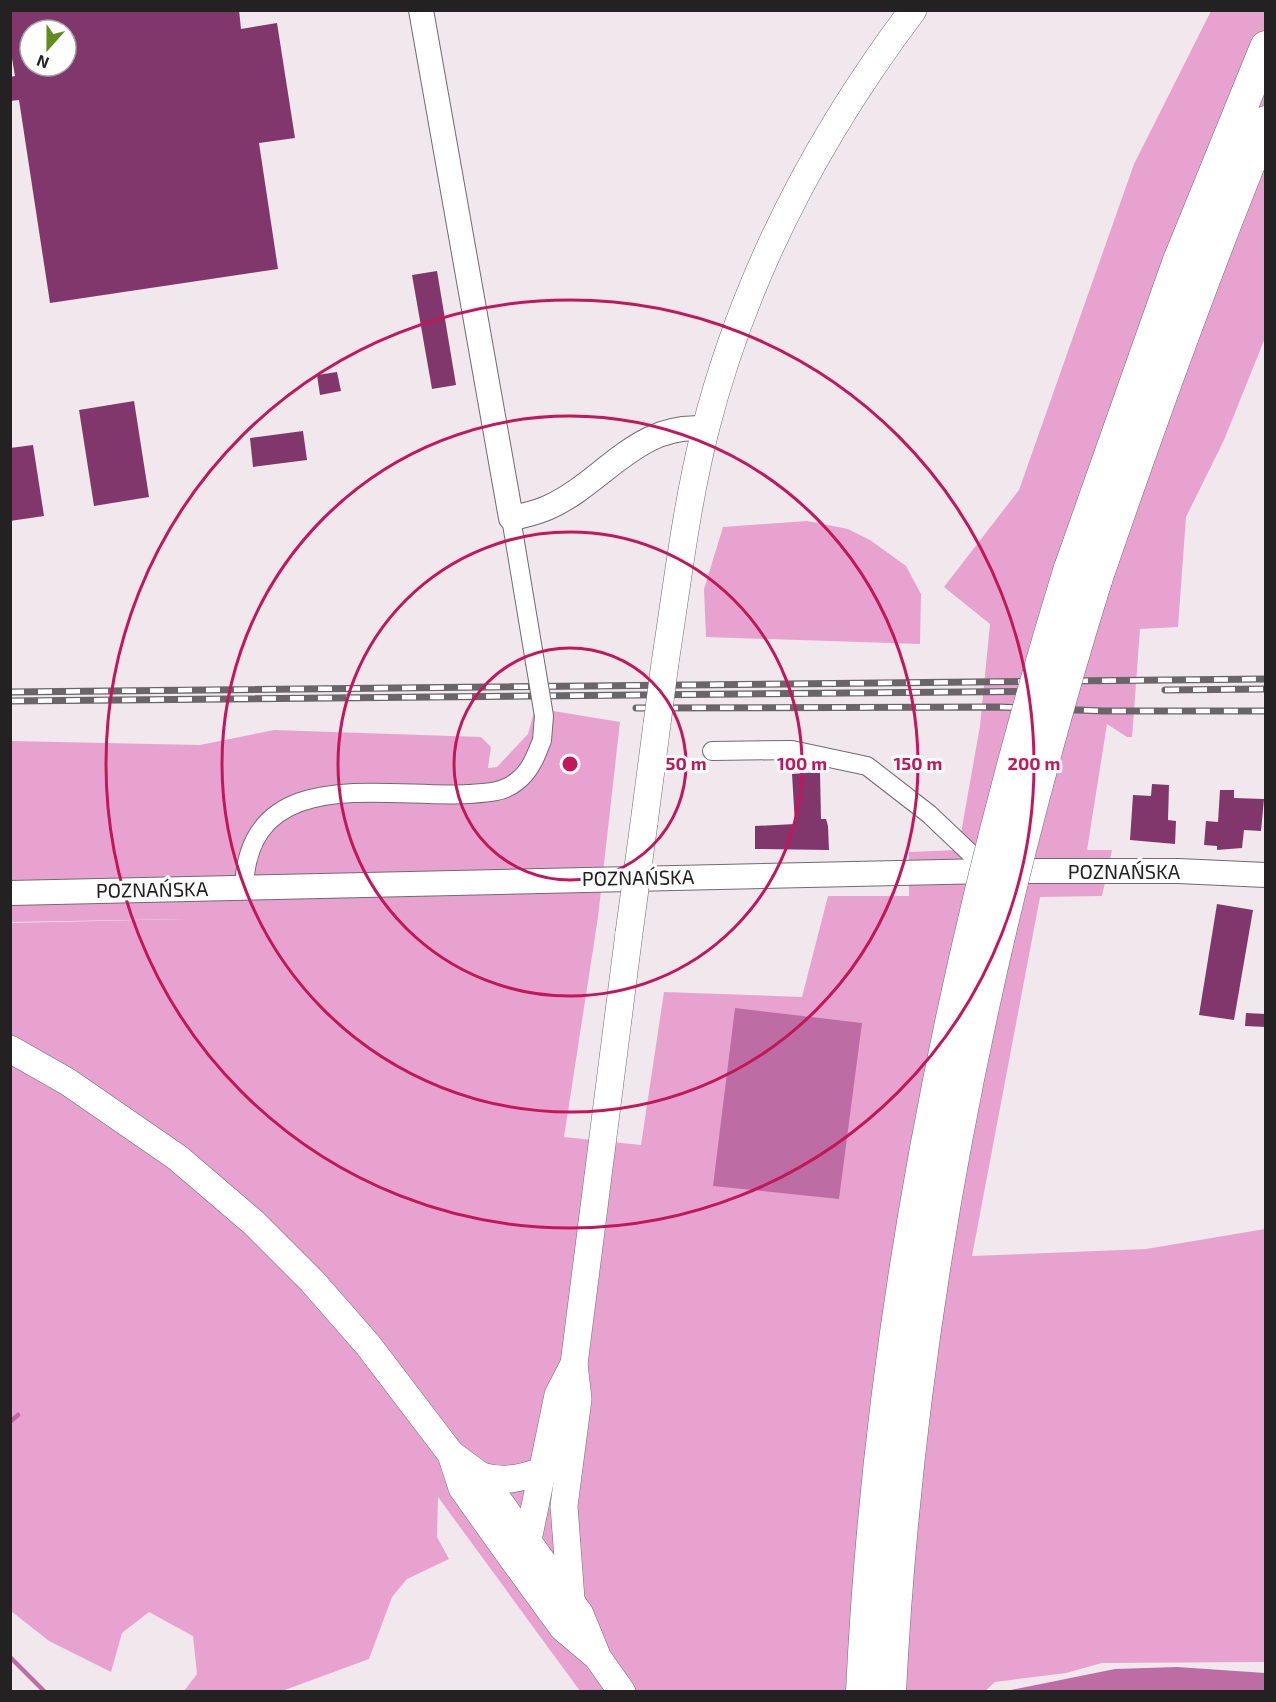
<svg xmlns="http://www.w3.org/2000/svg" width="1276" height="1702" font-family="'Exo 2',sans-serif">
<rect width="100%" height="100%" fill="#f0e8ed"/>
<!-- green -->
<g fill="#e8a2d0">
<path d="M 1211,11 L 1265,11 L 1265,338 L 1224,440 L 1186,517 L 1178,627 L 1140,629 L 1132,737 L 1127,737 L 1107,724 L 1087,850 L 1112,850 L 1102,896 L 1040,897 L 972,1256 L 1146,1249 L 1265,1229 L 1265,1662 L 1102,1663 L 1066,1673 L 995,1682 L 984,1692 L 580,1691 L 438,1497 L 437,1537 L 449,1559 L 407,1579 L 392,1597 L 369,1659 L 282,1691 L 184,1691 L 197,1674 L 193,1636 L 149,1612 L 122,1633 L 111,1672 L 49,1641 L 11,1611 L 10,923 L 184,919 L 11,922 L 11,741 L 200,745 L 274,730 L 481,737 L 491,747 L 488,768 L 497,767 L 528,734 L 535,708 L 620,722 L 598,917 L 564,1137 L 641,1145 L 664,992 L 802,997 L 828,896 L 909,896 L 909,852 L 958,850 L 980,726 L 990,624 L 944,587 L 1019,490 L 1134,164 Z"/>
<path d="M 807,521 L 848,529 L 870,540 L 906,566 L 921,594 L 920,644 L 706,637 L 704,589 L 723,527 Z"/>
</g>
<!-- water -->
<g fill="#bd6da3">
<path d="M 735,1008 L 862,1023 L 839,1199 L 713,1186 Z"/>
<path d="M 1177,1667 L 1265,1673 L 1265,1691 L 1006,1691 L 1115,1669 Z"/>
</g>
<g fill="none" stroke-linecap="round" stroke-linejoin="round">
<!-- stream -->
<g stroke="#bd6da3" stroke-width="4.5">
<path d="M 10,1422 L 18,1415"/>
<path d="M 10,1657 L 45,1692"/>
</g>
</g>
<!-- building -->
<g fill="#81376b" fill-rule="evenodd">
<path d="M 10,10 L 239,10 L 241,29 L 277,23 L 295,138 L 259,143 L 278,269 L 50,303 L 19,100 L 10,101 L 10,77 L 15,76 L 10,47 ZM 30,30 L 66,30 L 66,66 L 30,66 Z"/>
<path d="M 437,271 L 456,385 L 432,389 L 412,275 Z"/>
<path d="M 337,372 L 341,391 L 320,395 L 317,375 Z"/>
<path d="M 134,401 L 149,497 L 94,506 L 79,410 Z"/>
<path d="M 303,431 L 307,460 L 253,467 L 250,438 Z"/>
<path d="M 33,445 L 44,516 L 10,521 L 10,448 Z"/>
<path d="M 820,772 L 821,819 L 826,819 L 828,826 L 829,850 L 755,849 L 755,826 L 795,824 L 792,774 Z"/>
<path d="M 1152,784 L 1169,785 L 1168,820 L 1176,821 L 1175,844 L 1130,840 L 1133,795 L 1151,796 Z"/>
<path d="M 1220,790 L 1234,790 L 1234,798 L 1264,799 L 1261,831 L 1244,830 L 1242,848 L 1217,850 L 1217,846 L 1204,845 L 1206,821 L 1218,822 Z"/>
<path d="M 1217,904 L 1253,910 L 1234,1020 L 1199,1015 Z"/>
<path d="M 1246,1013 L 1266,1014 L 1266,1027 L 1245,1026 Z"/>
</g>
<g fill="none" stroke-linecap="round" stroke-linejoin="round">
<!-- street casing -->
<g stroke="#726a6f" stroke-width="20">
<g id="street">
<path d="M 511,518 L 535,662"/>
<path d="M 712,751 L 792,750 L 867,766 L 929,814 L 989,871"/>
<path d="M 244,888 C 248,762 384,799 468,794 C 484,793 503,793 516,782 C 530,772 536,756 542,740"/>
</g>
</g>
<!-- secondary casing -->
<g stroke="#726a6f" stroke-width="26">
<g id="secondary">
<path d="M 421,10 L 511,518 C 523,516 535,513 547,508 C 603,484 637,421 706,429"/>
<path d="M 10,893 L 989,871 L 1178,871 L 1266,875"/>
</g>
</g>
<!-- primary casing -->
<g stroke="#726a6f" stroke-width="28">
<g id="primary">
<path d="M 665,663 C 677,586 686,507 705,431 C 744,277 818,136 913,10"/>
<path d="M 644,823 L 657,724"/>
<path d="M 10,1049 L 68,1082 L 178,1158 L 254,1223 L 312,1281 L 368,1345 L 451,1454 L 481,1476 L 580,1614 L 598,1658 L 622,1692"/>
<path d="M 451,1454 L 462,1488 L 509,1554 L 563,1628 L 595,1655"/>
<path d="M 481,1476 C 504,1482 519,1479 542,1471"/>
<path d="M 528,1540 L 558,1395 L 574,1364"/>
<path d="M 571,1599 L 564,1506 L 578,1399 L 574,1364 L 629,933"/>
</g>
</g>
<!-- highway casing -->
<g stroke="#726a6f" stroke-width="33">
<g id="highway">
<path d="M 1069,571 L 1178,263 L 1266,47"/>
<path d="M 1096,580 C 1149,426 1204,273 1266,122"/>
</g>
</g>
<!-- street -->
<use href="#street" stroke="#fff" stroke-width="18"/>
<!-- secondary -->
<use href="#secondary" stroke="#fff" stroke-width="24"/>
<!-- primary -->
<use href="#primary" stroke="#fff" stroke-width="27"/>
<!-- highway -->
<use href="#highway" stroke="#fff" stroke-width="32"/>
<!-- rail casing -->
<g stroke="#6a6569" stroke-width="7">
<g id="rail">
<path d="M 1165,690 L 1266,689"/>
<path d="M 10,692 L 1266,679"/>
<path d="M 10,701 L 1063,691"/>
<path d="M 636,708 L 999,707 L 1104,711 L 1266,711"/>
</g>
</g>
<!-- rail -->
<use href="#rail" stroke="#fff" stroke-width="4.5" stroke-dasharray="14" stroke-linecap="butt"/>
<!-- street-bridge casing -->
<g stroke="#726a6f" stroke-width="20" stroke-linecap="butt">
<path id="street-bridge" d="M 535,662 L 544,716 L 542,740"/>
</g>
<!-- primary-bridge casing -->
<g stroke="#726a6f" stroke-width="28" stroke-linecap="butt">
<g id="primary-bridge">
<path d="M 657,724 L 665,663"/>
<path d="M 629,933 L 644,823"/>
</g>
</g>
<!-- highway-bridge casing -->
<g stroke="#726a6f" stroke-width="33" stroke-linecap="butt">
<g id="highway-bridge">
<path d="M 862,1692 C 880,1310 957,935 1069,571"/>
<path d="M 890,1692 C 909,1313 984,941 1096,580"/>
</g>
</g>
<!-- street-bridge -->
<use href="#street-bridge" stroke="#fff" stroke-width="18"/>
<!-- primary-bridge -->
<use href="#primary-bridge" stroke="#fff" stroke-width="27"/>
<!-- highway-bridge -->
<use href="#highway-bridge" stroke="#fff" stroke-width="32"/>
</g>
<!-- distance rings -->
<g fill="none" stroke="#c2185b" stroke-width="3">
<circle cx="570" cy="764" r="116"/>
<circle cx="570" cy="764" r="232"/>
<circle cx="570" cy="764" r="348"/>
<circle cx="570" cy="764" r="464"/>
</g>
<g text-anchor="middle" stroke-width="6" stroke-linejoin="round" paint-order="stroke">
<!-- street labels -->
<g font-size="20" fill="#242123" stroke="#fff">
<text x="1124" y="879">POZNAŃSKA</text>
<text transform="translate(638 878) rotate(-1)" y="7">POZNAŃSKA</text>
<text transform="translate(152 890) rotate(-1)" y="7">POZNAŃSKA</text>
</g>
</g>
<circle cx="570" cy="764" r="9" fill="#c2185b" stroke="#fff" stroke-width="3"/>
<g font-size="18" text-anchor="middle" font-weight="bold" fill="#c2185b" stroke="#fff" stroke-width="6" stroke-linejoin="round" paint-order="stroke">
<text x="686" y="770">50 m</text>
<text x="802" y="770">100 m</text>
<text x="918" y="770">150 m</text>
<text x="1034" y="770">200 m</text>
</g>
<!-- border -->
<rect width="1276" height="1702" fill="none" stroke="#242123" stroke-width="24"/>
<!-- north arrow -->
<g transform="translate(48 48) rotate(201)"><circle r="28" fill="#ffffff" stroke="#a7a6a7" stroke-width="1.5"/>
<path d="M0-4.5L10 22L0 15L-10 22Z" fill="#5f8d20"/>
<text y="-9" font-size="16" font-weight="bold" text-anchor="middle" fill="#242123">N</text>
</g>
</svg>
